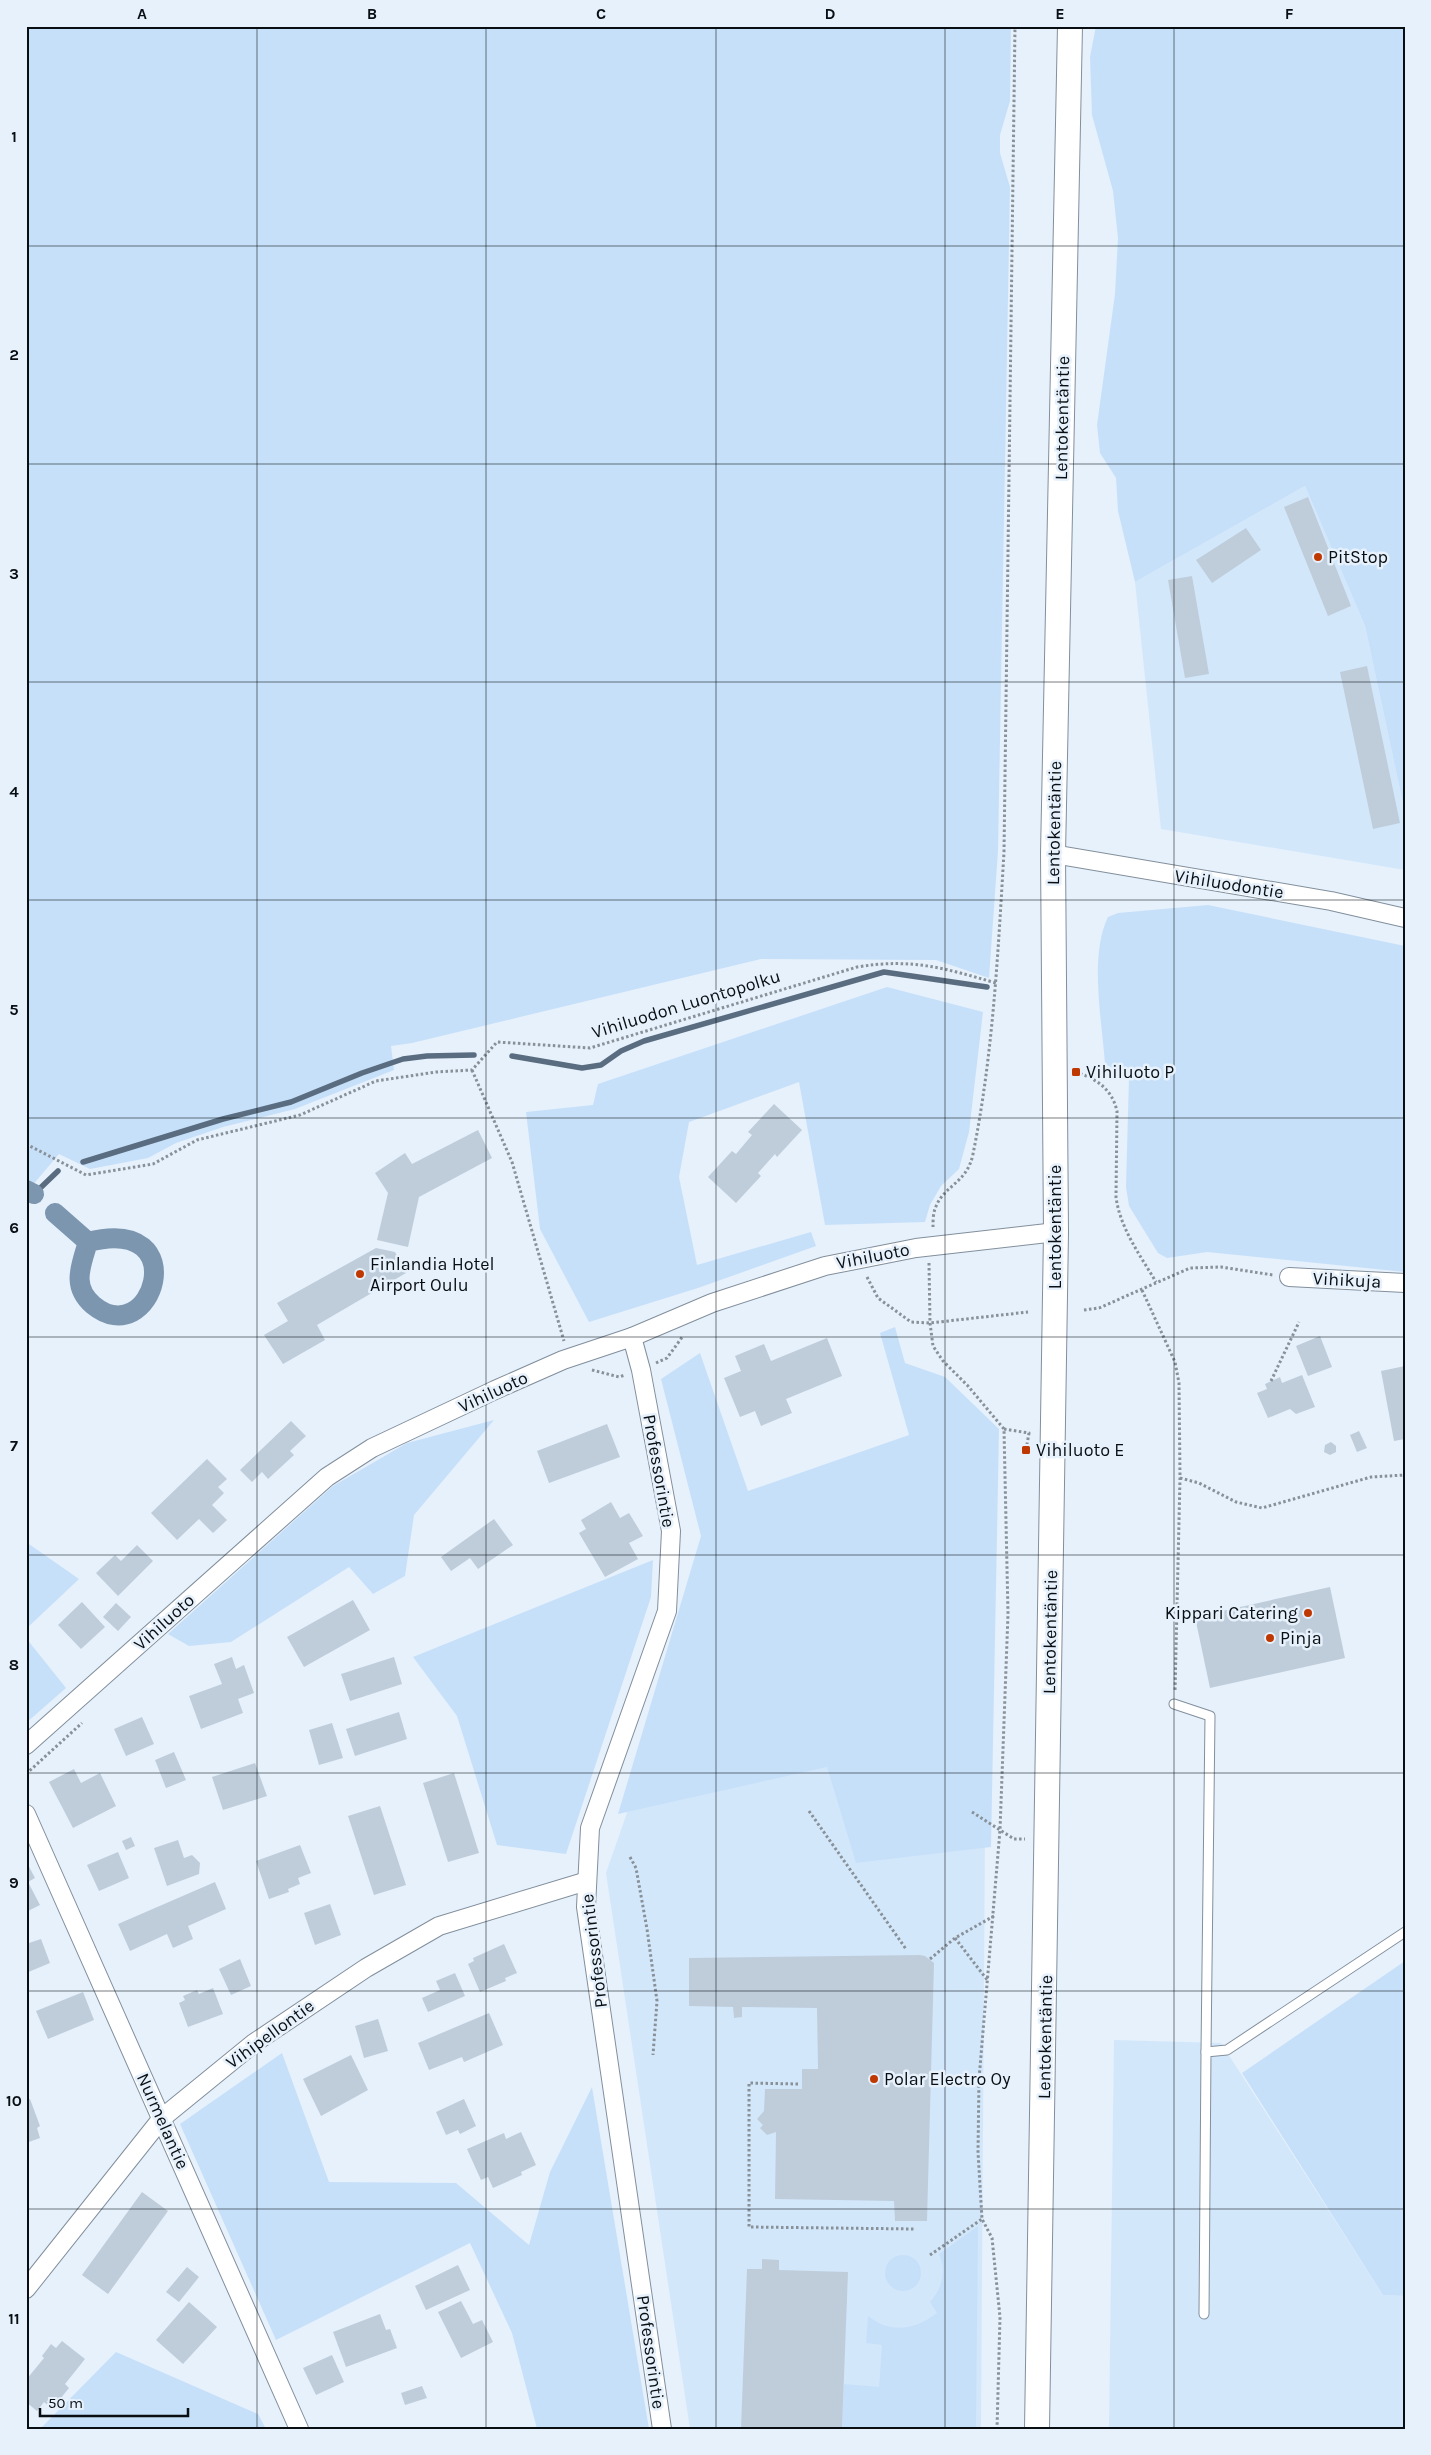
<svg xmlns="http://www.w3.org/2000/svg" width="1431" height="2455" font-family="Karla,sans-serif">
<rect width="100%" height="100%" fill="#e6f1fc"/>
<!-- built -->
<g fill="#d3e7fb">
<path d="M 1305,486 L 1365,626 L 1405,813 L 1405,870 L 1161,829 L 1135,582 Z"/>
<path d="M 815,1702 L 985,1828 L 981,2429 L 690,2429 L 606,1873 L 644,1764 Z"/>
<path d="M 1114,2040 L 1221,2043 L 1383,2295 L 1405,2296 L 1405,2429 L 1109,2429 Z"/>
</g>
<!-- green -->
<g fill="#c7e0f9">
<path d="M 26,26 L 1011,26 L 1010,101 L 1000,135 L 1000,153 L 1010,187 L 998,851 L 989,978 L 936,960 L 761,959 L 412,1043 L 391,1046 L 394,1070 L 295,1109 L 223,1127 L 176,1143 L 148,1158 L 90,1169 L 59,1154 L 26,1193 Z"/>
<path d="M 1096,26 L 1405,26 L 1405,813 L 1365,626 L 1305,486 L 1135,582 L 1118,511 L 1116,478 L 1100,453 L 1097,425 L 1115,294 L 1118,238 L 1113,191 L 1092,115 L 1090,57 Z"/>
<path d="M 1208,905 L 1405,946 L 1405,1272 L 1207,1252 L 1167,1258 L 1158,1253 L 1129,1206 L 1126,1187 L 1129,1077 L 1105,1064 C 1102,1021 1089,956 1108,917 L 1118,913 Z"/>
<path d="M 887,987 L 983,1012 L 969,1132 L 959,1169 L 941,1186 L 930,1205 L 925,1222 L 825,1225 L 799,1082 L 689,1122 L 679,1177 L 697,1265 L 811,1232 L 816,1246 L 698,1288 L 589,1322 L 540,1229 L 526,1112 L 593,1105 L 598,1084 Z"/>
<path d="M 895,1327 L 905,1363 L 945,1377 L 999,1429 L 991,1847 L 856,1863 L 827,1767 L 618,1814 L 701,1536 L 661,1379 L 700,1353 L 748,1491 L 909,1435 L 880,1333 Z"/>
<path d="M 494,1420 L 414,1515 L 405,1576 L 373,1594 L 349,1567 L 231,1642 L 189,1646 L 168,1634 L 333,1486 L 407,1443 Z"/>
<path d="M 26,1542 L 79,1579 L 26,1629 Z"/>
<path d="M 653,1560 L 651,1597 L 566,1854 L 497,1845 L 457,1716 L 413,1657 Z"/>
<path d="M 26,1638 L 66,1688 L 26,1723 Z"/>
<path d="M 1405,1961 L 1405,2296 L 1383,2295 L 1242,2073 Z"/>
<path d="M 282,2053 L 329,2182 L 456,2183 L 529,2245 L 550,2172 L 592,2087 L 649,2429 L 537,2429 L 512,2333 L 470,2243 L 276,2340 L 180,2124 Z"/>
<path d="M 978,2226 L 976,2429 L 842,2429 L 844,2384 L 879,2387 L 882,2345 L 866,2343 L 868,2316 C 890,2334 915,2330 937,2313 L 930,2302 C 942,2288 947,2272 939,2254 Z"/>
<circle cx="903" cy="2273" r="18"/>
<path d="M 116,2352 L 258,2414 L 266,2429 L 40,2429 Z"/>
</g>
<g fill="none" stroke-linecap="round" stroke-linejoin="round">
<!-- stream -->
<g stroke="#5a6d80" stroke-width="5.5">
<path d="M 512,1056 L 582,1068 L 601,1065 L 621,1051 L 644,1041 L 884,972 L 987,987"/>
<path d="M 83,1162 L 223,1119 L 291,1102 L 362,1073 L 403,1059 L 427,1056 L 474,1055"/>
<path d="M 34,1194 L 58,1171"/>
</g>
<!-- canal -->
<g stroke="#7c96af" stroke-width="20">
<path d="M 26,1190 L 34,1194"/>
<path d="M 55,1213 L 88,1242 C 81,1266 71,1286 93,1305 C 152,1354 196,1214 88,1242"/>
</g>
</g>
<!-- building -->
<g fill="#bfcddb">
<path d="M 1308,497 L 1351,606 L 1328,616 L 1284,507 Z"/>
<path d="M 1246,528 L 1261,550 L 1212,583 L 1196,560 Z"/>
<path d="M 1192,576 L 1209,674 L 1185,678 L 1168,580 Z"/>
<path d="M 1367,666 L 1400,823 L 1373,829 L 1340,672 Z"/>
<path d="M 774,1104 L 802,1130 L 777,1157 L 775,1154 L 758,1173 L 761,1176 L 736,1203 L 708,1177 L 732,1151 L 736,1154 L 752,1135 L 748,1132 Z"/>
<path d="M 478,1130 L 492,1158 L 419,1197 L 408,1247 L 377,1240 L 388,1193 L 375,1173 L 405,1153 L 412,1164 Z"/>
<path d="M 376,1248 L 395,1252 L 406,1273 L 317,1325 L 325,1340 L 283,1364 L 264,1335 L 288,1321 L 277,1303 Z"/>
<path d="M 1320,1336 L 1332,1367 L 1308,1376 L 1296,1346 Z"/>
<path d="M 827,1338 L 842,1376 L 786,1399 L 792,1413 L 761,1426 L 755,1411 L 740,1417 L 724,1378 L 741,1371 L 735,1356 L 764,1344 L 771,1361 Z"/>
<path d="M 1405,1366 L 1405,1439 L 1394,1441 L 1381,1371 Z"/>
<path d="M 1302,1375 L 1315,1407 L 1296,1414 L 1290,1409 L 1268,1418 L 1257,1393 L 1267,1389 L 1265,1384 L 1280,1377 L 1282,1383 Z"/>
<path d="M 291,1421 L 306,1436 L 290,1451 L 294,1455 L 268,1479 L 262,1472 L 252,1482 L 240,1470 Z"/>
<path d="M 607,1424 L 620,1457 L 549,1483 L 537,1451 Z"/>
<path d="M 1359,1431 L 1367,1448 L 1357,1452 L 1350,1435 Z"/>
<path d="M 1331,1442 L 1336,1446 L 1336,1452 L 1330,1455 L 1324,1452 L 1325,1445 Z"/>
<path d="M 207,1459 L 227,1479 L 218,1487 L 224,1493 L 212,1505 L 227,1520 L 213,1533 L 199,1519 L 177,1540 L 151,1513 Z"/>
<path d="M 611,1502 L 620,1518 L 629,1513 L 643,1536 L 629,1543 L 638,1559 L 605,1577 L 579,1533 L 586,1529 L 581,1520 Z"/>
<path d="M 494,1519 L 513,1545 L 478,1569 L 470,1558 L 451,1571 L 441,1557 Z"/>
<path d="M 137,1545 L 153,1561 L 118,1596 L 96,1573 L 115,1555 L 121,1561 Z"/>
<path d="M 1330,1587 L 1345,1658 L 1210,1688 L 1195,1617 Z"/>
<path d="M 353,1600 L 370,1630 L 304,1667 L 287,1637 Z"/>
<path d="M 82,1602 L 105,1627 L 81,1649 L 58,1625 Z"/>
<path d="M 116,1603 L 131,1617 L 118,1631 L 103,1617 Z"/>
<path d="M 232,1657 L 236,1669 L 244,1665 L 254,1693 L 238,1699 L 243,1713 L 201,1729 L 189,1696 L 222,1684 L 214,1664 Z"/>
<path d="M 394,1657 L 402,1684 L 350,1701 L 341,1674 Z"/>
<path d="M 399,1712 L 407,1739 L 355,1756 L 346,1729 Z"/>
<path d="M 142,1717 L 154,1744 L 126,1756 L 114,1729 Z"/>
<path d="M 332,1723 L 343,1758 L 319,1765 L 309,1730 Z"/>
<path d="M 174,1752 L 186,1780 L 166,1788 L 155,1760 Z"/>
<path d="M 255,1763 L 267,1796 L 223,1810 L 212,1777 Z"/>
<path d="M 74,1769 L 81,1783 L 100,1773 L 116,1806 L 73,1828 L 49,1782 Z"/>
<path d="M 454,1773 L 479,1853 L 448,1862 L 423,1783 Z"/>
<path d="M 380,1806 L 406,1885 L 374,1895 L 348,1816 Z"/>
<path d="M 131,1837 L 135,1846 L 126,1850 L 122,1841 Z"/>
<path d="M 178,1840 L 184,1858 L 192,1855 L 200,1863 L 199,1874 L 167,1886 L 154,1848 Z"/>
<path d="M 300,1845 L 311,1873 L 298,1878 L 300,1884 L 288,1889 L 289,1892 L 269,1899 L 256,1861 Z"/>
<path d="M 118,1852 L 129,1878 L 99,1891 L 87,1865 Z"/>
<path d="M 26,1861 L 35,1878 L 28,1882 L 40,1905 L 26,1912 Z"/>
<path d="M 215,1882 L 226,1909 L 188,1926 L 193,1939 L 173,1948 L 167,1934 L 130,1951 L 118,1924 Z"/>
<path d="M 330,1904 L 341,1935 L 315,1945 L 304,1913 Z"/>
<path d="M 41,1939 L 50,1963 L 26,1973 L 26,1944 Z"/>
<path d="M 504,1944 L 517,1973 L 505,1978 L 506,1981 L 480,1992 L 468,1964 L 474,1961 L 473,1958 Z"/>
<path d="M 920,1955 L 925,1956 L 934,1963 L 927,2221 L 895,2221 L 894,2201 L 775,2199 L 776,2132 L 767,2135 L 760,2128 L 763,2125 L 757,2119 L 764,2111 L 765,2089 L 802,2089 L 802,2069 L 818,2069 L 817,2008 L 742,2007 L 742,2017 L 734,2018 L 733,2007 L 689,2006 L 689,1958 Z"/>
<path d="M 240,1959 L 251,1986 L 231,1995 L 219,1969 Z"/>
<path d="M 455,1973 L 465,1996 L 428,2012 L 422,1998 L 440,1990 L 436,1981 Z"/>
<path d="M 213,1988 L 223,2014 L 188,2027 L 179,2003 L 185,2000 L 183,1996 L 197,1990 L 199,1994 Z"/>
<path d="M 83,1992 L 94,2020 L 48,2039 L 36,2011 Z"/>
<path d="M 489,2013 L 503,2045 L 464,2062 L 462,2057 L 429,2070 L 418,2043 Z"/>
<path d="M 378,2019 L 388,2051 L 364,2058 L 355,2026 Z"/>
<path d="M 351,2055 L 368,2090 L 321,2116 L 303,2079 Z"/>
<path d="M 30,2099 L 40,2126 L 37,2128 L 40,2138 L 26,2143 L 26,2100 Z"/>
<path d="M 464,2099 L 476,2126 L 460,2134 L 458,2130 L 446,2135 L 436,2112 Z"/>
<path d="M 521,2132 L 536,2165 L 521,2172 L 522,2175 L 493,2188 L 488,2177 L 481,2180 L 467,2149 L 504,2133 L 506,2139 Z"/>
<path d="M 142,2192 L 168,2211 L 108,2294 L 82,2275 Z"/>
<path d="M 762,2259 L 779,2260 L 779,2270 L 848,2272 L 842,2429 L 741,2429 L 747,2269 L 762,2269 Z"/>
<path d="M 458,2265 L 470,2290 L 426,2310 L 415,2286 Z"/>
<path d="M 187,2267 L 199,2277 L 179,2302 L 166,2292 Z"/>
<path d="M 461,2301 L 473,2324 L 482,2320 L 493,2342 L 461,2358 L 438,2312 Z"/>
<path d="M 189,2302 L 217,2327 L 183,2364 L 156,2340 Z"/>
<path d="M 380,2314 L 386,2330 L 390,2329 L 397,2348 L 346,2367 L 333,2332 Z"/>
<path d="M 62,2341 L 85,2359 L 65,2384 L 69,2388 L 52,2409 L 44,2402 L 37,2411 L 26,2402 L 26,2380 L 44,2358 L 42,2356 L 51,2344 L 56,2348 Z"/>
<path d="M 332,2355 L 344,2382 L 316,2395 L 303,2368 Z"/>
<path d="M 422,2386 L 427,2398 L 405,2405 L 401,2393 Z"/>
</g>
<g fill="none" stroke-linecap="round" stroke-linejoin="round">
<!-- lane casing -->
<g stroke="#828f9c" stroke-width="11">
<g id="lane">
<path d="M 1174,1704 L 1210,1716 L 1206,2052"/>
<path d="M 1204,2314 L 1206,2052 L 1227,2050 L 1405,1932"/>
</g>
</g>
<!-- street casing -->
<g stroke="#828f9c" stroke-width="20">
<g id="street">
<path d="M 1053,854 L 1331,901 L 1405,918"/>
<path d="M 1289,1277 L 1405,1283"/>
<path d="M 632,1337 L 641,1370 L 671,1531 L 667,1611 L 590,1828 L 586,1907 L 662,2429"/>
<path d="M 26,1745 L 327,1477 L 372,1448 L 495,1390 L 563,1360 L 632,1337 L 712,1303 L 825,1266 L 916,1248 L 1056,1232"/>
<path d="M 26,1814 L 299,2429"/>
<path d="M 26,2289 L 162,2118 L 254,2043 L 366,1968 L 439,1926 L 587,1881"/>
</g>
</g>
<!-- secondary casing -->
<g stroke="#828f9c" stroke-width="26">
<path id="secondary" d="M 1037,2429 L 1056,1232 L 1053,854 L 1070,26"/>
</g>
<!-- path -->
<g stroke="#889098" stroke-width="3" stroke-dasharray="2.5 2.5" stroke-linecap="butt">
<path d="M 472,1070 L 512,1162 L 564,1341"/>
<path d="M 1075,1072 C 1096,1078 1112,1089 1117,1111 L 1116,1197 C 1120,1228 1140,1255 1156,1282"/>
<path d="M 26,1144 L 86,1175 L 153,1164 L 197,1140 L 300,1115 L 376,1081 L 436,1072 L 472,1070 L 497,1042 L 590,1048 L 857,967 C 912,958 944,968 996,983"/>
<path d="M 933,1227 C 933,1222 933,1214 935,1209 C 943,1185 967,1184 973,1154 C 993,1055 998,953 1004,852 L 1015,26"/>
<path d="M 929,1263 L 930,1323 L 933,1346 L 943,1361 L 968,1386 L 1004,1429 L 1008,1614 L 1000,1830 L 979,2079 L 978,2152 L 982,2219 L 992,2238 L 1000,2317 L 997,2429"/>
<path d="M 867,1277 L 878,1298 L 911,1322 L 930,1323 L 1028,1312"/>
<path d="M 1142,1290 L 1175,1362 L 1179,1383 L 1180,1478 L 1175,1692"/>
<path d="M 1084,1310 L 1099,1308 L 1190,1268 L 1221,1267 L 1273,1275"/>
<path d="M 656,1363 L 667,1358 L 683,1336"/>
<path d="M 592,1370 L 619,1377 L 625,1375"/>
<path d="M 1271,1381 L 1299,1322"/>
<path d="M 1004,1429 L 1029,1433 L 1026,1450 L 1031,1450"/>
<path d="M 1180,1478 L 1199,1483 L 1236,1502 L 1262,1508 L 1371,1477 L 1405,1475"/>
<path d="M 26,1774 L 82,1723"/>
<path d="M 809,1811 L 906,1949"/>
<path d="M 972,1812 L 1014,1839 L 1025,1839"/>
<path d="M 630,1857 L 636,1868 L 647,1929 L 657,2001 L 653,2055"/>
<path d="M 955,1938 L 988,1981"/>
<path d="M 930,1959 L 955,1938 L 994,1916"/>
<path d="M 798,2084 L 749,2083 L 749,2227 L 915,2229"/>
<path d="M 930,2255 L 982,2219"/>
</g>
<!-- lane -->
<use href="#lane" stroke="#fff" stroke-width="9"/>
<!-- street -->
<use href="#street" stroke="#fff" stroke-width="18"/>
<!-- secondary -->
<use href="#secondary" stroke="#fff" stroke-width="24"/>
</g>
<!-- grid -->
<path fill="none" stroke="#090e12" stroke-width="1" stroke-opacity="0.55" d="M 257,26 L 257,2429M 486,26 L 486,2429M 716,26 L 716,2429M 945,26 L 945,2429M 1174,26 L 1174,2429M 26,246 L 1405,246M 26,464 L 1405,464M 26,682 L 1405,682M 26,900 L 1405,900M 26,1118 L 1405,1118M 26,1337 L 1405,1337M 26,1555 L 1405,1555M 26,1773 L 1405,1773M 26,1991 L 1405,1991M 26,2209 L 1405,2209"/>
<!-- markers -->
<g fill="#c03801" stroke="#e6f1fc" stroke-width="2">
<circle cx="1318" cy="557" r="5"/>
<rect x="1071" y="1067" width="10" height="10" rx="2.5"/>
<circle cx="360" cy="1274" r="5"/>
<rect x="1021" y="1445" width="10" height="10" rx="2.5"/>
<circle cx="1308" cy="1613" r="5"/>
<circle cx="1270" cy="1638" r="5"/>
<circle cx="874" cy="2079" r="5"/>
</g>
<g text-anchor="middle" stroke-width="5" stroke-linejoin="round" paint-order="stroke">
<!-- street labels -->
<g font-size="18" fill="#090e12" stroke="#e6f1fc">
<text transform="translate(1062 418) rotate(-89)" y="6">Lentokentäntie</text>
<text transform="translate(1054 823) rotate(-89)" y="6">Lentokentäntie</text>
<text transform="translate(1229 884) rotate(9)" y="6">Vihiluodontie</text>
<text transform="translate(686 1004) rotate(-17)" y="6">Vihiluodon Luontopolku</text>
<text transform="translate(1055 1227) rotate(-90)" y="6">Lentokentäntie</text>
<text transform="translate(873 1256) rotate(-11)" y="6">Vihiluoto</text>
<text transform="translate(1347 1280) rotate(3)" y="6">Vihikuja</text>
<text transform="translate(493 1392) rotate(-25)" y="6">Vihiluoto</text>
<text transform="translate(659 1471) rotate(80)" y="6">Professorintie</text>
<text transform="translate(164 1622) rotate(-42)" y="6">Vihiluoto</text>
<text transform="translate(1050 1632) rotate(-89)" y="6">Lentokentäntie</text>
<text transform="translate(594 1951) rotate(-97)" y="6">Professorintie</text>
<text transform="translate(270 2034) rotate(-36)" y="6">Vihipellontie</text>
<text transform="translate(1045 2037) rotate(-89)" y="6">Lentokentäntie</text>
<text transform="translate(163 2121) rotate(66)" y="6">Nurmelantie</text>
<text transform="translate(651 2352) rotate(82)" y="6">Professorintie</text>
</g>
<!-- poi labels -->
<g font-size="18" fill="#090e12" stroke="#e6f1fc" text-anchor="start">
<text x="1328" y="563">PitStop</text>
<text x="1086" y="1078">Vihiluoto P</text>
<text x="370" y="1270">Finlandia Hotel<tspan x="370" dy="21">Airport Oulu</tspan></text>
<text x="1036" y="1456">Vihiluoto E</text>
<text x="1298" y="1619" text-anchor="end">Kippari Catering</text>
<text x="1280" y="1644">Pinja</text>
<text x="884" y="2085">Polar Electro Oy</text>
</g>
</g>
<!-- border -->
<rect width="1431" height="2455" fill="none" stroke="#e6f1fc" stroke-width="55"/>
<!-- scale -->
<path d="M40 2408v8h148v-8" fill="none" stroke="#090e12" stroke-width="2.5"/>
<text x="48" y="2408" font-size="15" fill="#090e12" stroke="#e6f1fc" stroke-width="4" paint-order="stroke">50 m</text>
<rect x="28" y="28" width="1376" height="2400" fill="none" stroke="#090e12" stroke-width="2"/>
<g font-size="16" text-anchor="middle" font-weight="bold" fill="#090e12">
<text x="142" y="19">A</text>
<text x="372" y="19">B</text>
<text x="601" y="19">C</text>
<text x="830" y="19">D</text>
<text x="1060" y="19">E</text>
<text x="1289" y="19">F</text>
<text x="14" y="142">1</text>
<text x="14" y="360">2</text>
<text x="14" y="579">3</text>
<text x="14" y="797">4</text>
<text x="14" y="1015">5</text>
<text x="14" y="1233">6</text>
<text x="14" y="1451">7</text>
<text x="14" y="1670">8</text>
<text x="14" y="1888">9</text>
<text x="14" y="2106">10</text>
<text x="14" y="2324">11</text>
</g>
</svg>
